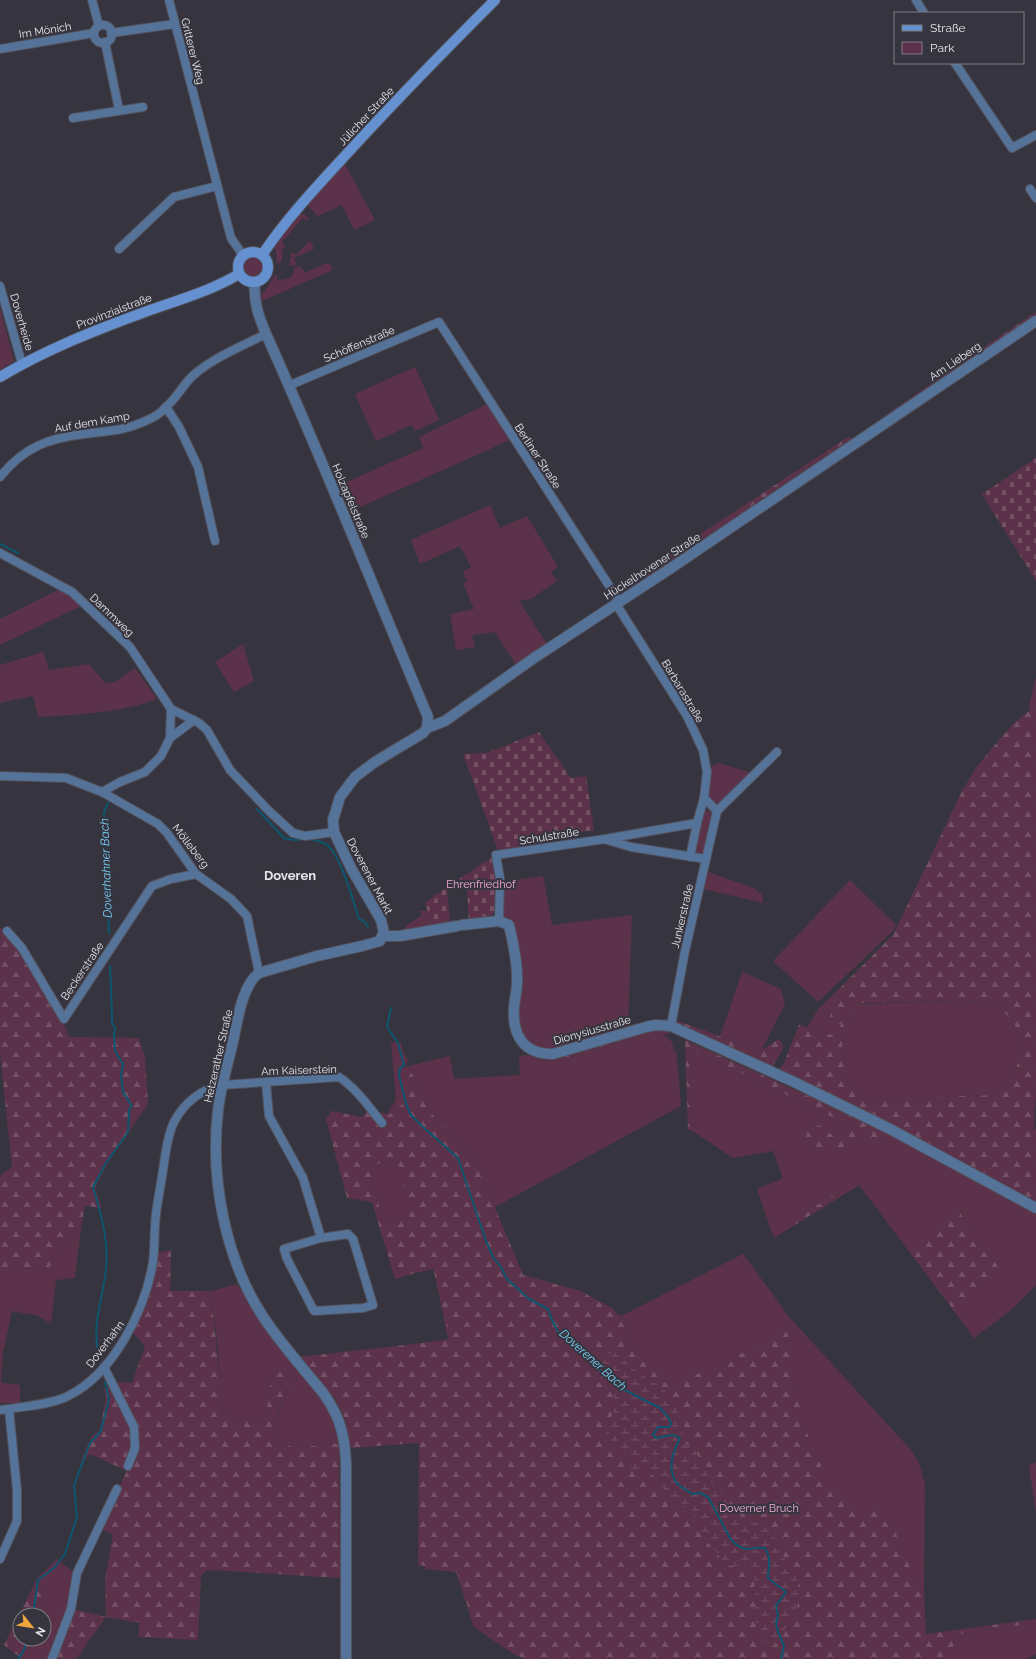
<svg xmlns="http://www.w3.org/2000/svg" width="1036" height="1659" font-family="Raleway,sans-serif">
<defs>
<pattern id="forest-firs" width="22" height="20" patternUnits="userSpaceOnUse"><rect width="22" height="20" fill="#5c324b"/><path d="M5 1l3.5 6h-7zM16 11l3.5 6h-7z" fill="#735065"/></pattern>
<pattern id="wetland-marsh" width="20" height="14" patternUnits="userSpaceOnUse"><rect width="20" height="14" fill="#5c324b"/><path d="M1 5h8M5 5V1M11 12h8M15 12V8" fill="none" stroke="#735065"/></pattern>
<pattern id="cemetery-stones" width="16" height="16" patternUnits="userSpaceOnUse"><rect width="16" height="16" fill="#5c324b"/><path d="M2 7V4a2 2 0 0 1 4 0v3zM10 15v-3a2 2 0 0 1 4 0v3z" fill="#735065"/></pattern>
</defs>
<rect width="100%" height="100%" fill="#36353f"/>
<!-- green -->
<g fill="#5c324b">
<path d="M 344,163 L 375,220 L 354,230 L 342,205 L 318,216 L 308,206 L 309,202 Z"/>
<path d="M 300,214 L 304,214 L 309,219 L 308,221 L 303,218 L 282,242 L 285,247 L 282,250 L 282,261 L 277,264 L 276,250 L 274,248 L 289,224 Z"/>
<path d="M 310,240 L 314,249 L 294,258 L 297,266 L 289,265 L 292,252 L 296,255 Z"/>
<circle cx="253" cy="267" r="10"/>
<path d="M 324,264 L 330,264 L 333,270 L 262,301 L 261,295 L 265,291 L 275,275 L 278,275 L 276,281 L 291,278 L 295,267 L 301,267 L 305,273 Z"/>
<path d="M 0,308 L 14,361 L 0,370 Z"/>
<path d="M 415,367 L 439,420 L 415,431 L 412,425 L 376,441 L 355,394 Z"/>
<path d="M 955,367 L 957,369 L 888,417 L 886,415 Z"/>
<path d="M 487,404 L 510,440 L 349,512 L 338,486 L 423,448 L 419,437 Z"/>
<path d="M 490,505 L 500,528 L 527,516 L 558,567 L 551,572 L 557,581 L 531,599 L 519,601 L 547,644 L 516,665 L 495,632 L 472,635 L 475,647 L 456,650 L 450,614 L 474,609 L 463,583 L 467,581 L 463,572 L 471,567 L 460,546 L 420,564 L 411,540 Z"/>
<path d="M 60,589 L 70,595 L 81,606 L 0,645 L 0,619 Z"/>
<path d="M 243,644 L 254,681 L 234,692 L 215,662 Z"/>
<path d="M 43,652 L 49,670 L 89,664 L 105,683 L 115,682 L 135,668 L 157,699 C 119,713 78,715 38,717 L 33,696 L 0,703 L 0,665 Z"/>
<path d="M 719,763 L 752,773 L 720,803 C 703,803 708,780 708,768 Z"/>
<path d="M 708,810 L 712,814 L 704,850 L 702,854 L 698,854 L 695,852 L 703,812 Z"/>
<path d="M 708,872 L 754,888 L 762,895 L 763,903 L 704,889 Z"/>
<path d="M 543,876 L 552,925 L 632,915 L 628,1028 L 551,1052 L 531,1048 L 520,1032 L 517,1012 L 520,980 L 501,917 L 503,882 Z"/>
<path d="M 850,880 L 896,925 L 893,931 L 818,1002 L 773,961 Z"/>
<path d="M 419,911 L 427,911 L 432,927 L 402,930 L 406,927 L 406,926 L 422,915 Z"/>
<path d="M 742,972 L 781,989 L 785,1004 L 761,1051 L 720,1036 Z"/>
<path d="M 836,992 L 858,1004 L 996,1000 C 999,1009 1007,1014 1013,1022 C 1025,1040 1020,1075 1003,1089 C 1000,1091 996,1093 992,1095 L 870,1099 C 866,1097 859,1096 856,1093 C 842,1082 842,1054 842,1038 L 807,1027 L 819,1008 Z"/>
<path d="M 648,1029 L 667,1030 L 670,1034 L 663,1034 L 672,1042 L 674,1052 L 676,1049 L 681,1106 L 495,1207 L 477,1164 L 433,1115 L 408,1066 L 450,1056 L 454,1079 L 520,1075 L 519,1056 L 530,1055 L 533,1060 L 557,1061 L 633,1038 L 634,1035 Z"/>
<path d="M 401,1042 L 403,1052 L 408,1061 L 402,1069 L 507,1275 L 582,1292 L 614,1309 L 627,1349 L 639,1358 L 631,1350 L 621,1316 L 743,1254 L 790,1318 L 911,1450 L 919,1463 L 925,1484 L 924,1590 L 919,1659 L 524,1659 L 512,1653 L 474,1627 L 456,1572 L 425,1569 L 425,1496 L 410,1345 L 448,1339 L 434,1269 L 419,1272 L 423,1260 L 410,1218 L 383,1224 L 370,1166 L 397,1159 L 379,1112 L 387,1114 L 396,1100 L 391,1043 Z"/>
<path d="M 695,1051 L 847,1124 L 849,1130 L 839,1136 L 807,1129 L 856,1144 L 890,1133 L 1036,1211 L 1036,1285 L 1012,1309 L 974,1338 L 859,1185 L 774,1238 L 757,1189 L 783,1178 L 773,1151 L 733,1158 L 694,1132 L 689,1057 Z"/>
<path d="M 81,1228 L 75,1278 L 56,1280 L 51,1324 L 39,1316 L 12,1311 L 3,1352 L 1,1383 L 20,1385 L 20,1403 L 0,1403 L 0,1269 L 49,1268 L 65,1240 Z"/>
<path d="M 237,1284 L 259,1316 L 326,1402 L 339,1431 L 339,1443 L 295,1448 L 278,1441 L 273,1426 L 295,1371 L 273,1370 L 264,1424 L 223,1414 L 220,1388 L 218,1349 L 211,1291 Z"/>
<path d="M 57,1559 L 74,1573 L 67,1610 L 49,1659 L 20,1659 L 32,1639 L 44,1639 L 44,1615 L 47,1609 L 38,1577 Z"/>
<path d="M 1036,1623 L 1036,1654 L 1027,1659 L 953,1659 L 953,1635 Z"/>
</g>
<!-- forest -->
<g fill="url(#forest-firs)" fill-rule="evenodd">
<path d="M 1036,312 L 1036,316 L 957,369 L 955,367 Z"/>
<path d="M 848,437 L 852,438 L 644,579 L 641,573 Z"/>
<path d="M 1036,676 L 1036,1093 L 1034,1128 L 1036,1129 L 1036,1204 L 673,1023 L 678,1021 L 761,1051 L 778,1039 L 782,1043 L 783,1049 L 772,1067 L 779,1070 L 784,1063 L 799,1025 L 842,1038 C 842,1054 842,1082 856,1093 C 859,1096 866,1097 870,1099 L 992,1095 C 996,1093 1000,1091 1003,1089 C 1020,1075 1025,1040 1013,1022 C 1007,1014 999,1009 996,1000 L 861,1003 L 858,1004 L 849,1015 L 850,1023 L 844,1036 L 838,1035 L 841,1024 L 835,1022 L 835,1019 L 830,1017 L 836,992 L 893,935 L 962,791 L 977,766 L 1013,724 L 1030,710 L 1029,707 Z"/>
<path d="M 0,928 L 7,931 L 56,1005 L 69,1037 L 139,1038 L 145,1058 L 148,1104 L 107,1164 L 95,1187 L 102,1209 L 85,1205 L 81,1228 L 65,1240 L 49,1268 L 0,1269 L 0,1176 L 12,1167 L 0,1052 Z"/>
<path d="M 635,1035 L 633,1038 L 557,1061 L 533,1060 L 530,1055 L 548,1058 Z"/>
<path d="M 685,1040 L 890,1133 C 871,1140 822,1158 806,1142 L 807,1129 L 820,1125 L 827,1133 L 839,1136 L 849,1130 L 847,1124 L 695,1051 L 689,1057 L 694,1132 L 688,1129 Z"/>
<path d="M 408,1066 L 433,1115 L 477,1164 L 523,1275 L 581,1291 L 621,1316 L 631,1350 L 670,1387 L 788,1331 L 793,1383 L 810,1443 L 834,1492 L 859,1508 L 872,1509 L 884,1514 L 892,1524 L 911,1570 L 924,1590 L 926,1634 L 1036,1619 L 1036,1623 L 953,1635 L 953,1659 L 525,1659 L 512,1653 L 474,1626 L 457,1573 L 451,1570 L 418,1565 L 419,1443 L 351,1448 L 345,1419 L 335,1398 L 299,1357 L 450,1340 L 433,1268 L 395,1279 L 372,1202 L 347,1198 L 326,1119 L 332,1111 L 362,1117 L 369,1109 L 381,1121 L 408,1100 L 402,1069 ZM 397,1159 L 410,1218 L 383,1224 L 370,1166 ZM 614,1352 L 642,1375 L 661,1387 L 676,1404 L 685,1444 L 694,1448 L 704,1469 L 732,1509 L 745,1520 L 765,1525 L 776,1539 L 781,1553 L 793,1571 L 798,1583 L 798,1603 L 791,1620 L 755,1589 C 754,1568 749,1564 727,1566 L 705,1539 L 694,1512 L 688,1507 L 674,1503 L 666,1496 L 663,1484 L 648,1471 L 631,1469 L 628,1455 L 606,1439 L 607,1428 L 615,1408 Z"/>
<path d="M 856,1181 L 859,1185 L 780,1234 L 778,1229 Z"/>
<path d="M 960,1213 L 1001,1271 L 953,1309 L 910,1251 Z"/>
<path d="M 171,1250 L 170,1291 L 211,1291 L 223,1414 L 264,1424 L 273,1370 L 295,1370 L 273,1425 L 278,1441 L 295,1448 L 339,1443 L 340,1578 L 212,1570 L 206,1571 L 201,1576 L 198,1640 L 138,1637 L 140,1623 L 106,1617 L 76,1659 L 55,1659 L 72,1609 L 106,1617 L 105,1580 L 113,1535 L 99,1528 L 127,1471 L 90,1454 L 80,1464 L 91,1437 L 100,1430 L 106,1396 L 104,1388 L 115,1382 L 132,1383 L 145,1346 L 133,1333 L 150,1286 L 157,1253 Z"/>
<path d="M 1036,1462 L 1036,1512 L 1029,1466 Z"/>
<path d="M 38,1577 L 47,1609 L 44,1615 L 20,1615 L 20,1639 L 32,1639 L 21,1658 L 4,1645 Z"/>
</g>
<!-- wetland -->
<path fill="url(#wetland-marsh)" d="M 614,1352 L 642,1375 L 661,1387 L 676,1404 L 685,1444 L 694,1448 L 704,1469 L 732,1509 L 745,1520 L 765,1525 L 776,1539 L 781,1553 L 793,1571 L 798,1583 L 798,1603 L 791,1620 L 773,1646 C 770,1644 763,1641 761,1637 C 744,1613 775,1561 728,1566 L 705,1539 L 694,1512 L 688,1507 L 674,1503 L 666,1496 L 663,1484 L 648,1471 L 631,1469 L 628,1455 L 606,1439 L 607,1428 L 615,1408 L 614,1394 L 597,1381 L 600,1357 Z"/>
<!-- cemetery -->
<g fill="url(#cemetery-stones)">
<path d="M 1036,458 L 1036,581 L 982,494 Z"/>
<path d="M 539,732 L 571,778 L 586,776 L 594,830 L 544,839 L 544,844 L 498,850 L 463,754 L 486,753 Z"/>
<path d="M 494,856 L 497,884 L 495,912 L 486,919 L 469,922 L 467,891 L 459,879 Z"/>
<path d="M 447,887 L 450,923 L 432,927 L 425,903 Z"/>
</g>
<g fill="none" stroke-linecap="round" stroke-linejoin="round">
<!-- stream -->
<g stroke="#0d5670" stroke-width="2">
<path d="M 0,544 L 18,553"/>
<path d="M 108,803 L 104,812 L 109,933"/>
<path d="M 257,809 L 284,838 L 294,840 L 303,839"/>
<path d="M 309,839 C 314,840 322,841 327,845 C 341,855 353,901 359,919 L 364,921 L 368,927"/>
<path d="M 391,1008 L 387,1027 L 398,1043 L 404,1065 L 400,1068 L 399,1075 L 406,1104 L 411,1115 L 422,1126 L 458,1158 L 486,1241 L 493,1257 L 501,1267 L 507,1279 L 529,1299 L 548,1309 L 552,1320 L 558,1332 L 569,1339 L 584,1357 L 621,1388 L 660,1408 L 669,1418 L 671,1424 L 669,1427 L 658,1427 L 653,1435 L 656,1438 C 666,1438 671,1431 680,1438 C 673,1452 667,1468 676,1482 C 680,1487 687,1490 692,1494 L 700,1493 L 708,1497 L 731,1540 C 747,1555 749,1546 765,1548 C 772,1558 768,1567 768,1578 L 786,1592 L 776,1606 L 778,1615 L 776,1624 L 778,1632 L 784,1646 L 781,1659"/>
<path d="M 100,1357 C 90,1328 103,1299 106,1269 C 109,1242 101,1213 93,1187 L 106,1163 L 128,1132 L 129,1110 L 132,1106 L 123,1092 L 121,1076 L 123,1064 L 115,1051 L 114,1034 L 115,1028 L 112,1023 L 112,1015 L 110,966"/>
<path d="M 33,1615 L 38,1580 L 54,1568 L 65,1554 L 77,1517 L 74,1485 L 90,1443 L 101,1431 L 109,1399 L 105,1382"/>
<path d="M 18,1659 L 24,1650 L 27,1639"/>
</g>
<!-- minor casing -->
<g stroke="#52515b" stroke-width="10">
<g id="minor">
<path d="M 92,0 L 99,26"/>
<path d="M 169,0 L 231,238 L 243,255"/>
<path d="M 916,0 L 924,13"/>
<circle cx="103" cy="34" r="9"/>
<path d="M 111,33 L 175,24"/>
<path d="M 105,42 L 119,110"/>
<path d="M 0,49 L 94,33"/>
<path d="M 955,63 L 1012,148 L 1036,135"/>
<path d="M 73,118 L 143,107"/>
<path d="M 1030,189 L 1036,198"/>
<path d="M 119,249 L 174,197 L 217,186"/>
<path d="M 0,286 L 22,364"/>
<path d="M 288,386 L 439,322 L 619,601"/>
<path d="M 166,407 L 179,427 L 198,467 L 215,541"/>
<path d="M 0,477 C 23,448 48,438 84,434 C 105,431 124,431 143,422 C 151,419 161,413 166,407 C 178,397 184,382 196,373 C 217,356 242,346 266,334"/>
<path d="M 0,553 L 72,592 L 130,647 L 171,709 L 170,738 L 161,756 L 145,772 L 120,782 L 102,792"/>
<path d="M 616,604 L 687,716 L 703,750 L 707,772 L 704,798 L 697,823 L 690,857"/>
<path d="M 171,709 L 199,723 L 207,730 L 230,770 L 270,812 L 293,833 L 305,836 L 334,832"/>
<path d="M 170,738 L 194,720"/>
<path d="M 0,776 L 66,778 L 102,792 L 158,824 L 167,833 L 196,874 L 231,899 L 247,916 L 259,973"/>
<path d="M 704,798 L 717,811"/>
<path d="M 717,811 L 777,752"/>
<path d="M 607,840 L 631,847 L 706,859"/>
<path d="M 499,921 L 500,879 L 496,855 L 605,839 L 697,823"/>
<path d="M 7,931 L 22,948 L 64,1019 L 152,886 L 171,879 L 196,874"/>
<path d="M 671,1026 L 685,951 L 717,811"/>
<path d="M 266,1082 L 269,1116 L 303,1178 L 321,1238"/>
<path d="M 348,1234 L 353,1239 L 373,1305 L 363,1308 L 314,1311 L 287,1259 L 284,1249 L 321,1238 Z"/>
<path d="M 104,1367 L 134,1427 L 135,1448 L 128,1466"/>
<path d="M 0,1410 L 9,1409"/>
<path d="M 0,1559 L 17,1521 L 17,1490 L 9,1409 C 27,1406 53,1404 68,1396 C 113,1374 145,1311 153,1262 C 155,1247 154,1230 156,1214 C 158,1197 162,1180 164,1163 C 166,1150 168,1134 174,1122 C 184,1103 201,1089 222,1085 L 339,1077 C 356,1088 369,1107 382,1123"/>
<path d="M 52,1659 L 71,1609 L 77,1573 L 117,1489"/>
</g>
</g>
<!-- tertiary casing -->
<g stroke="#52515b" stroke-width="12">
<g id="tertiary">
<path d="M 255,282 C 253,302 259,317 266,334 C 323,460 374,589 428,717 L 427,728 L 423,733 L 375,762 L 355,777 L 340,797 L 333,820 L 334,832 L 352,870 L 381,920 L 384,933 L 382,936"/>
<path d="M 427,728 L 445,721 L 534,658 L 671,568 L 1036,321"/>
<path d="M 462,925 L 499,921 L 509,925 C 513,942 517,959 517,976 C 518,987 515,997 514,1007 C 512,1035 523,1054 553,1054 L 646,1027 L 656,1025 L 671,1026 L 794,1082 L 890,1129 L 1036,1208"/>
<path d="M 382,936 L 400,936 L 457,926"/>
<path d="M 346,1659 L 346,1464 C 345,1436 340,1417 324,1394 C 303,1368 280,1343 262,1315 C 225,1258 210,1178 218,1111 C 220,1089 227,1067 232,1046 C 237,1025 241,986 259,973 L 317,956 L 362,946 L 380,941 L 382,936"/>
</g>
</g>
<!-- secondary casing -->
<g stroke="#52515b" stroke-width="12">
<g id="secondary">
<circle cx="253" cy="267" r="15"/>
<path d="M 262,255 C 288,216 322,181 354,146 C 400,96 447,48 495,0"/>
<path d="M 0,377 C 45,350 93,331 142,313 C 175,301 209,292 239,274"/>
</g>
</g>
<!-- minor -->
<use href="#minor" stroke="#557299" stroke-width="8"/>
<!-- tertiary -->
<use href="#tertiary" stroke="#557299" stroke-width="10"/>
<!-- secondary -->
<use href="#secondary" stroke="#6591d1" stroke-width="10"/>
</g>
<g text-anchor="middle" stroke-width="4" stroke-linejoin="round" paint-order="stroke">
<!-- street labels -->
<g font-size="11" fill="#e5e5eb" stroke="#36353f">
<text transform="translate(45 30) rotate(-9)" y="4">Im Mönich</text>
<text transform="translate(193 51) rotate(76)" y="4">Gritterer Weg</text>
<text transform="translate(366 116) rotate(-47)" y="4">Jülicher Straße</text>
<text transform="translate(114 311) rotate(-21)" y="4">Provinzialstraße</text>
<text transform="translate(22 322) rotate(74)" y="4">Doverheide</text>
<text transform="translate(359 344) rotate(-23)" y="4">Schöffenstraße</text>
<text transform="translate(955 361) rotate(-34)" y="4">Am Lieberg</text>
<text transform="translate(92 422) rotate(-10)" y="4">Auf dem Kamp</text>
<text transform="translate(538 456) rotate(57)" y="4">Berliner Straße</text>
<text transform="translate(351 501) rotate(67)" y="4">Holzapfelstraße</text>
<text transform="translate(652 566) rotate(-33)" y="4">Hückelhovener Straße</text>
<text transform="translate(112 615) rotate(44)" y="4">Dammweg</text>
<text transform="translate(683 691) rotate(59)" y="4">Barbarastraße</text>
<text transform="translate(549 836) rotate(-9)" y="4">Schulstraße</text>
<text transform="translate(191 846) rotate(52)" y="4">Mölleberg</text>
<text transform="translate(370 876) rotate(62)" y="4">Doverener Markt</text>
<text transform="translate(682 916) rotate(-77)" y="4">Junkerstraße</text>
<text transform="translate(82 971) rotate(-56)" y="4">Beckerstraße</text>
<text transform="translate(592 1030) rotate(-16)" y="4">Dionysiusstraße</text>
<text transform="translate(218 1056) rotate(-77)" y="4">Hetzerather Straße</text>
<text transform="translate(299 1070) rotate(-2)" y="4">Am Kaiserstein</text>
<text transform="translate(105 1344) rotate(-53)" y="4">Doverhahn</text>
</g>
<!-- park labels -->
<g font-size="11" fill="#f5abd5" stroke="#36353f">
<text x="481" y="888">Ehrenfriedhof</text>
<text x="759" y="1512">Doverner Bruch</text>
</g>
<!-- water labels -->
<g font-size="12" font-style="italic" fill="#77d1f8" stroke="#36353f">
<text transform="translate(106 868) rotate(-92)" y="4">Doverhahner Bach</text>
<text transform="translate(593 1360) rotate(42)" y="4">Doverener Bach</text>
</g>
<!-- quarter labels -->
<g font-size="13" font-weight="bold" fill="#e5e5eb" stroke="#36353f">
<text x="290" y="880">Doveren</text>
</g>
</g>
<!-- legend -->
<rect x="894" y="12" width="130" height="52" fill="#36353f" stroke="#7c7b84"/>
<rect x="902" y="25" width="20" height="6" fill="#6591d1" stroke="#7c7b84"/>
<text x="930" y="32" font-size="12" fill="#e5e5eb">Straße</text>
<rect x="902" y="42" width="20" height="12" fill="#5c324b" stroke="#7c7b84"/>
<text x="930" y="52" font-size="12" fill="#e5e5eb">Park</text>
<!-- north arrow -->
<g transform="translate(32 1627) rotate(120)"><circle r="19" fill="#36353f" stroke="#7c7b84"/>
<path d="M0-3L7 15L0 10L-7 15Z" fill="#efa73d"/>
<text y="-6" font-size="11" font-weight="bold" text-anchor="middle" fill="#e5e5eb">N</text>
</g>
</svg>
